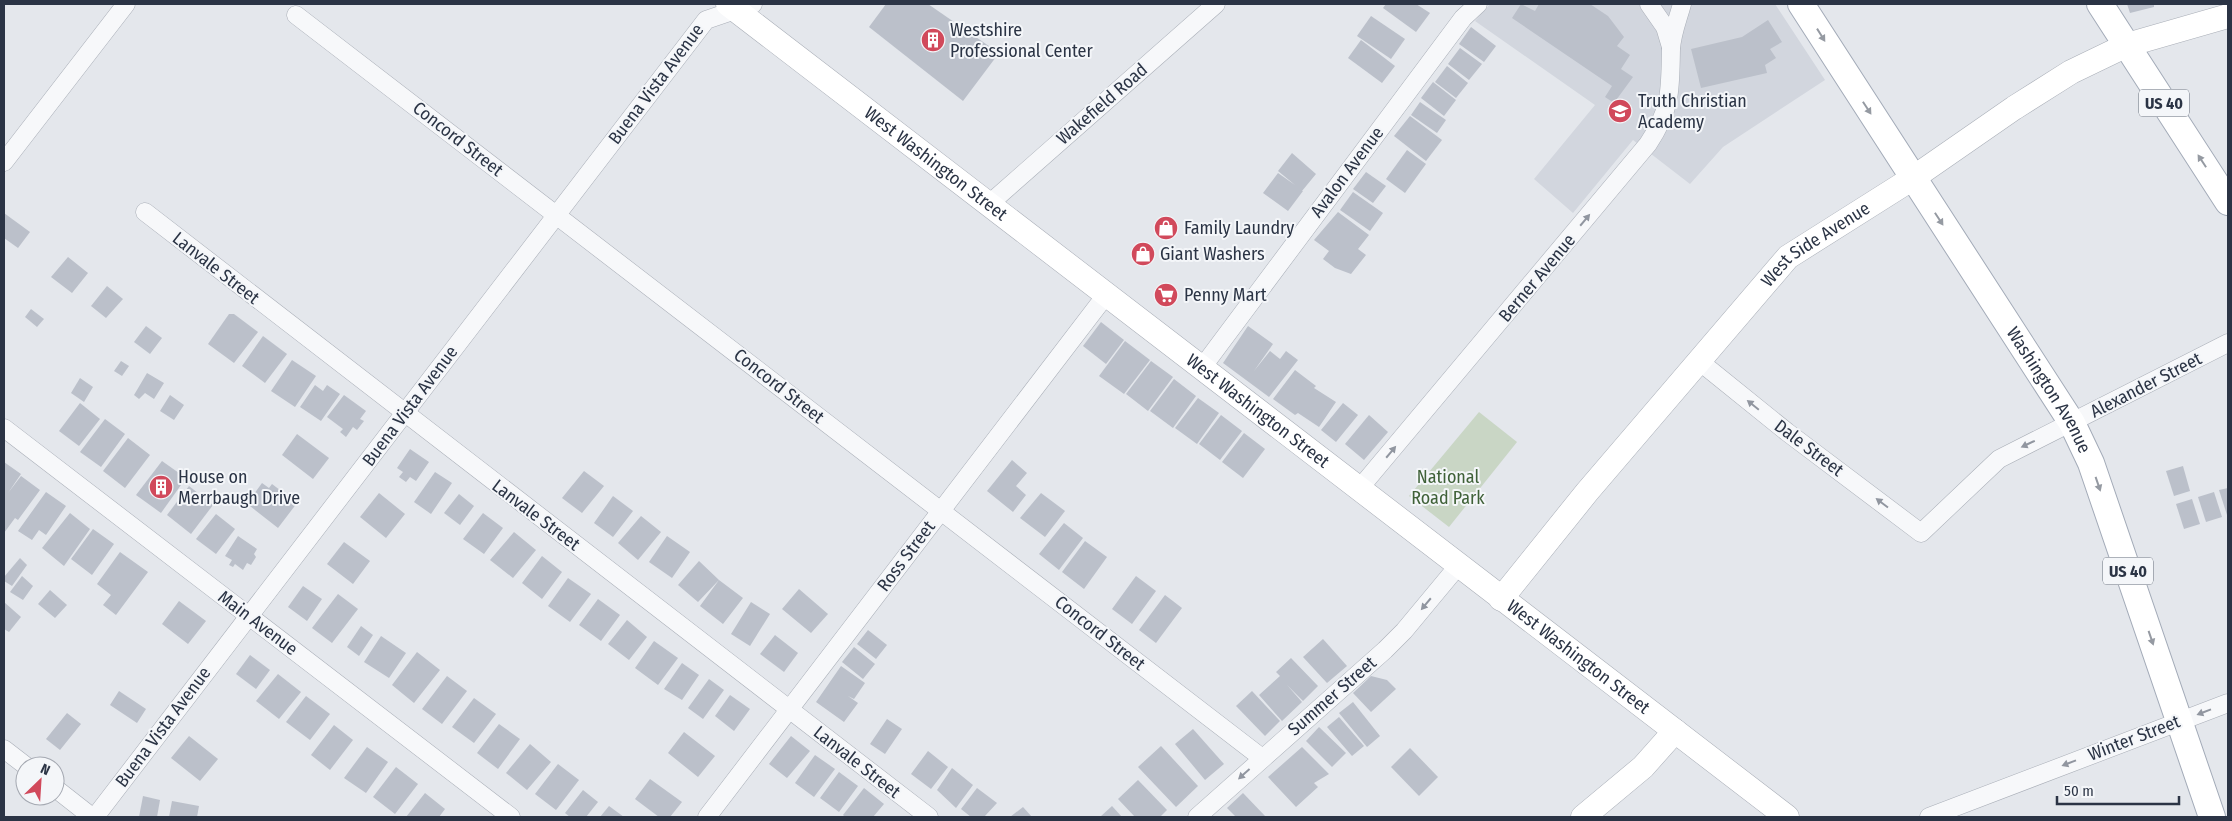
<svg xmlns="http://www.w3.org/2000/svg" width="2232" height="821" font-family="'Fira Sans Condensed',sans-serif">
<rect width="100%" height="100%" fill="#e4e7ec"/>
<!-- built -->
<path fill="#d2d6de" d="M 1490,4 L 1775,4 L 1825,80 L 1723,147 L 1690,184 L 1633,140 L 1573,213 L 1534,179 L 1595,105 L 1475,21 Z"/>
<!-- green -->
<path fill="#c9d6c5" d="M 1479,412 L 1517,442 L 1449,527 L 1409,496 Z"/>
<!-- building -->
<g fill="#bbc0ca">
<path d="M 886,4 L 928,4 L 999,53 L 963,101 L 869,27 Z"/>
<path d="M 1386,4 L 1416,4 L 1430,13 L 1416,32 L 1383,8 Z"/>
<path d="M 1521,4 L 1535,11 L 1539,4 L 1590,4 L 1608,16 L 1624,37 L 1617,46 L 1630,55 L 1621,69 L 1633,77 L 1614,103 L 1605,97 L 1612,86 L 1512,18 Z"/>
<path d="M 2127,4 L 2154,4 L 2154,7 L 2130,13 Z"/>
<path d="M 1371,16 L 1405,39 L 1391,59 L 1357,36 Z"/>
<path d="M 1768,20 L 1782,42 L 1770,49 L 1776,58 L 1765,65 L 1767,73 L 1701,88 L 1691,49 L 1742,37 Z"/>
<path d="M 1471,27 L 1496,46 L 1484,62 L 1459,44 Z"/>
<path d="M 1361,40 L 1395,66 L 1382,83 L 1348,58 Z"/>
<path d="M 1460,48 L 1482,64 L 1469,80 L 1448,64 Z"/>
<path d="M 1447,66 L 1468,83 L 1456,98 L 1435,82 Z"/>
<path d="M 1433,82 L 1456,100 L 1444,116 L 1421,98 Z"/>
<path d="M 1420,102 L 1446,120 L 1437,133 L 1411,115 Z"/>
<path d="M 1410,116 L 1442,140 L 1426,161 L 1394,136 Z"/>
<path d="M 1407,150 L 1426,164 L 1405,193 L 1386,179 Z"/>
<path d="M 1292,153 L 1316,174 L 1302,191 L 1303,191 L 1288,211 L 1263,193 L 1278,173 L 1295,185 L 1278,171 Z"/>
<path d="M 1366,172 L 1386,186 L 1373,203 L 1353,189 Z"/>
<path d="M 1353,192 L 1383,213 L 1370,231 L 1340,210 Z"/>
<path d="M 1338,212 L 1369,235 L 1358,249 L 1366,255 L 1351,274 L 1335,268 L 1323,259 L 1329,251 L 1314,240 Z"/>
<path d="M 4,213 L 30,232 L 18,248 L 4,238 Z"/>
<path d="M 68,257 L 88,273 L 72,293 L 51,277 Z"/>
<path d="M 107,286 L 123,299 L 106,318 L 91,306 Z"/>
<path d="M 31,309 L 44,319 L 37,327 L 25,317 Z"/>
<path d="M 229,314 L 234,314 L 258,332 L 234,363 L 208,344 Z"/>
<path d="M 1101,322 L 1124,340 L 1106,364 L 1083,346 Z"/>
<path d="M 146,326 L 162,338 L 150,354 L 134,342 Z"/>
<path d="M 1248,326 L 1273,344 L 1254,371 L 1270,351 L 1280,359 L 1286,351 L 1298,360 L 1269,397 L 1223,363 Z"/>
<path d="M 263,336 L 287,354 L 265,383 L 242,366 Z"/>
<path d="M 1125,341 L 1150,360 L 1124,394 L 1099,376 Z"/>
<path d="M 292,360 L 316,376 L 295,407 L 271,391 Z"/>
<path d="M 121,361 L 129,366 L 122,376 L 114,371 Z"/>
<path d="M 1151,361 L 1173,377 L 1148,411 L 1126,394 Z"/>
<path d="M 1295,370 L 1316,386 L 1314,388 L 1336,402 L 1319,427 L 1298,413 L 1295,415 L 1273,399 Z"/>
<path d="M 147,373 L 164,383 L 154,399 L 145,393 L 139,399 L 134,395 Z"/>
<path d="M 80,378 L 93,387 L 84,402 L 71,393 Z"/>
<path d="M 1174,379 L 1196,396 L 1173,428 L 1150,411 Z"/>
<path d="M 315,385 L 323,391 L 327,385 L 340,394 L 321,421 L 300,407 Z"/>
<path d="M 170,395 L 184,405 L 174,420 L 160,411 Z"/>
<path d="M 344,395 L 366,411 L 360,419 L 364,421 L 357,430 L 353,427 L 346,437 L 340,432 L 343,429 L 327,417 Z"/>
<path d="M 1198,398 L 1219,413 L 1197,444 L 1175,428 Z"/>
<path d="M 80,403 L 100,419 L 79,446 L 59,431 Z"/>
<path d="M 1343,403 L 1358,415 L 1336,442 L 1321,430 Z"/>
<path d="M 1221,415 L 1242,431 L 1220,460 L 1199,444 Z"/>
<path d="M 1369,415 L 1388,432 L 1364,460 L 1345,444 Z"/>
<path d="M 105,419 L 125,434 L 101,467 L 80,452 Z"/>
<path d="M 1244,433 L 1265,449 L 1243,478 L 1222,462 Z"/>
<path d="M 297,434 L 329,458 L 313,479 L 282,455 Z"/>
<path d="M 128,438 L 150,455 L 125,488 L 103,471 Z"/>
<path d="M 410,449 L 429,462 L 416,481 L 410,477 L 406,482 L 399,477 L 403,472 L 397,468 Z"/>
<path d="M 1012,460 L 1027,473 L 1016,486 L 1026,495 L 1013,512 L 987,491 Z"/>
<path d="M 162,461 L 186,478 L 161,513 L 136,495 Z"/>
<path d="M 4,462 L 21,474 L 8,493 L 21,476 L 40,490 L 18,520 L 15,518 L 4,533 Z"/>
<path d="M 2183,466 L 2190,491 L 2174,496 L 2166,471 Z"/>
<path d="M 584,471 L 604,486 L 582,513 L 562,498 Z"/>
<path d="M 435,472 L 452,483 L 431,514 L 414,502 Z"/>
<path d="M 262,483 L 269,488 L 272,484 L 297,503 L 278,528 L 250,506 L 255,501 L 251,498 Z"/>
<path d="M 189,486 L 213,505 L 191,534 L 167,515 Z"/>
<path d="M 2228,488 L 2228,518 L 2219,490 Z"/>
<path d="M 46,492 L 66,506 L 46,535 L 39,530 L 32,540 L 18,531 Z"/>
<path d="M 2214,492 L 2222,517 L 2206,522 L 2198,497 Z"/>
<path d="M 379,493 L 405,514 L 386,538 L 360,517 Z"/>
<path d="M 1041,493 L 1065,511 L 1045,537 L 1020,518 Z"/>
<path d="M 459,494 L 474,506 L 460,525 L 444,513 Z"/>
<path d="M 613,496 L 633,511 L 613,537 L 594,523 Z"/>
<path d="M 2192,499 L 2200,524 L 2184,529 L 2176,504 Z"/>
<path d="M 70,513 L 90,529 L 64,566 L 42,548 Z"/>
<path d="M 483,513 L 503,528 L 484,554 L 463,539 Z"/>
<path d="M 216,514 L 235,529 L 216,554 L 196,539 Z"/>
<path d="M 641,516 L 661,532 L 638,560 L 618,543 Z"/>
<path d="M 1064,523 L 1083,538 L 1059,570 L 1039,554 Z"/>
<path d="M 93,529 L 114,544 L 92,575 L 71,559 Z"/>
<path d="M 514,532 L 536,550 L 513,578 L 490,560 Z"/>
<path d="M 238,536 L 257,549 L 254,554 L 256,557 L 251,565 L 247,563 L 243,570 L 235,564 L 233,567 L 229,565 L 232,560 L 225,556 Z"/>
<path d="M 667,536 L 690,552 L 672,578 L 649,562 Z"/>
<path d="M 1085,541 L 1107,557 L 1084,589 L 1062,572 Z"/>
<path d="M 344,542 L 370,561 L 353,584 L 327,564 Z"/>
<path d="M 120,552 L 148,572 L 116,615 L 103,605 L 111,595 L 97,584 Z"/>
<path d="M 542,556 L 562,572 L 542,599 L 522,583 Z"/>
<path d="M 20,558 L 27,565 L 12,586 L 4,581 L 4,577 Z"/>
<path d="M 699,561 L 719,580 L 743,598 L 723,624 L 700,606 L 719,580 L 698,602 L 678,585 Z"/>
<path d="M 22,576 L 33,586 L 23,600 L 10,592 Z"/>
<path d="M 1136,576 L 1156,591 L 1132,624 L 1112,609 Z"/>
<path d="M 568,578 L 591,594 L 570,622 L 548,606 Z"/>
<path d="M 303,586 L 322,599 L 307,621 L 288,607 Z"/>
<path d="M 799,589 L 828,614 L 811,633 L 782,609 Z"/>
<path d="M 50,590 L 67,605 L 55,618 L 38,604 Z"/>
<path d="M 338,594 L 358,609 L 332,643 L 312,628 Z"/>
<path d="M 1165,595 L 1182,608 L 1156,643 L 1139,630 Z"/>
<path d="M 598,599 L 620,615 L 601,641 L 579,625 Z"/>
<path d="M 179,601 L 206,621 L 188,644 L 162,624 Z"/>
<path d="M 4,602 L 21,617 L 9,632 L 4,629 Z"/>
<path d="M 751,602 L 770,614 L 750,646 L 731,634 Z"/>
<path d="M 627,620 L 647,637 L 629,660 L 608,644 Z"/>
<path d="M 361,626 L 373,635 L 359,656 L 347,647 Z"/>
<path d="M 868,630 L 887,645 L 876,659 L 857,644 Z"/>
<path d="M 775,635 L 798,653 L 784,672 L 760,654 Z"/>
<path d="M 381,636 L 406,653 L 389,678 L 364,662 Z"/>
<path d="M 1323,639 L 1347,666 L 1327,683 L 1303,657 Z"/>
<path d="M 654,641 L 678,658 L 658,685 L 635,668 Z"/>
<path d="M 854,647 L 875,664 L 863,679 L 842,662 Z"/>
<path d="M 417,652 L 440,670 L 414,703 L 392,685 Z"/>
<path d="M 250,655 L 270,670 L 256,689 L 236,674 Z"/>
<path d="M 1291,658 L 1318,686 L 1303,701 L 1287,685 L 1302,702 L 1282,721 L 1259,695 L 1280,676 L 1276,672 Z"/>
<path d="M 682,663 L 699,675 L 682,700 L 664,689 Z"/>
<path d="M 841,666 L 865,683 L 854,699 L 848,696 L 858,703 L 844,722 L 816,702 Z"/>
<path d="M 278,674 L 301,692 L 279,719 L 256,701 Z"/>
<path d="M 447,676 L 467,691 L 442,724 L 422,709 Z"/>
<path d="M 1371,676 L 1387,680 L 1396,689 L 1371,712 L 1353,693 Z"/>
<path d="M 709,679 L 724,690 L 703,719 L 688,708 Z"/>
<path d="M 119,691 L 146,709 L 137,723 L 110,705 Z"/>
<path d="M 1252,691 L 1280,721 L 1265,736 L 1236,706 Z"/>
<path d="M 730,695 L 750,709 L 734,731 L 715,716 Z"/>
<path d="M 306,696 L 330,714 L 310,740 L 286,722 Z"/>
<path d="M 474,698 L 496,714 L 474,743 L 452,727 Z"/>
<path d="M 1353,702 L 1380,736 L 1367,747 L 1339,713 Z"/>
<path d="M 67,713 L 81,724 L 60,750 L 46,739 Z"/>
<path d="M 1339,717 L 1364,746 L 1352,756 L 1327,727 Z"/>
<path d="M 887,719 L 902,729 L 885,754 L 870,744 Z"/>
<path d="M 499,724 L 520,739 L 498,769 L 477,753 Z"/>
<path d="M 334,725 L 353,740 L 330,770 L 311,755 Z"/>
<path d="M 1319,727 L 1346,753 L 1332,767 L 1306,741 Z"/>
<path d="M 1193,729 L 1224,764 L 1205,780 L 1175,744 Z"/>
<path d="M 684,732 L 715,756 L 698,777 L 668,753 Z"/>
<path d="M 189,736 L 218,759 L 200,781 L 171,758 Z"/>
<path d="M 791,736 L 810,751 L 787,778 L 769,764 Z"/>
<path d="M 530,744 L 551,762 L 527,790 L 506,773 Z"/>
<path d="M 1161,746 L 1198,786 L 1176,807 L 1138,767 Z"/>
<path d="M 367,747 L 388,762 L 366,793 L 344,778 Z"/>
<path d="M 1302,747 L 1329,774 L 1314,783 L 1318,787 L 1296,807 L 1268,777 Z"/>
<path d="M 1410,748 L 1438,777 L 1419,796 L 1391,767 Z"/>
<path d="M 928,751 L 948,767 L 931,789 L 911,774 Z"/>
<path d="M 815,755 L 835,769 L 814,797 L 795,783 Z"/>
<path d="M 558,764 L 579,780 L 556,810 L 535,794 Z"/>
<path d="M 396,767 L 418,784 L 395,814 L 373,797 Z"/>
<path d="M 952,768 L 973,785 L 956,808 L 937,790 Z"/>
<path d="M 839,772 L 858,786 L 839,812 L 820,798 Z"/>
<path d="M 650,779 L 682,802 L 670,817 L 659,817 L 635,799 Z"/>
<path d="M 1138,780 L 1167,810 L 1160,817 L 1135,817 L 1118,799 Z"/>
<path d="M 864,788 L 884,804 L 873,817 L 845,817 L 843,815 Z"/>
<path d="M 977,788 L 997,803 L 984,817 L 971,817 L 961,809 Z"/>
<path d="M 583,790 L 598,802 L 586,817 L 570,817 L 565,813 Z"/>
<path d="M 425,793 L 445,809 L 439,817 L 406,817 Z"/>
<path d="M 1243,793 L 1266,817 L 1236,817 L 1227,808 Z"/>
<path d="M 143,796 L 160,800 L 157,817 L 139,817 Z"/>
<path d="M 172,801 L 199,806 L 197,817 L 169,817 Z"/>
<path d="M 609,806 L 624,817 L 600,817 Z"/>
<path d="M 1112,806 L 1122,817 L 1100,817 Z"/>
<path d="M 1023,807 L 1032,817 L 1010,817 Z"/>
</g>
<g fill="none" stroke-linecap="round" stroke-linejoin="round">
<!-- street casing -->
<g stroke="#a9aeb7" stroke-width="19">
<g id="street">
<path d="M 1649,4 L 1665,27 L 1671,47"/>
<path d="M 296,15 L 1262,758"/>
<path d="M 4,162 L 126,4"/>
<path d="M 988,205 L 1216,4"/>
<path d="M 145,212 L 929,817"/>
<path d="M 1699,361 L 1787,432 L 1921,533 L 1999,459 L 2228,343"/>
<path d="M 1201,369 L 1463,18 L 1478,4"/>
<path d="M 4,428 L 511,817"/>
<path d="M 1359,489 L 1648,144 C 1672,108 1670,90 1671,49 C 1672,33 1678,19 1682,4"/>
<path d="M 4,749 L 26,766"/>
<path d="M 55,788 L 92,817"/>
<path d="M 95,817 L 706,20 L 753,4"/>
<path d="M 707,817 L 1106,295"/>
<path d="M 1197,817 L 1385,650 L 1404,631 L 1458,566"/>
<path d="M 1929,817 L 2228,703"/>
</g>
</g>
<!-- secondary casing -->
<g stroke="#a9aeb7" stroke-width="25">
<g id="secondary">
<path id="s1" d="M 728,4 L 1787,817"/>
<path id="s2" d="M 1501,599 L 1587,492 L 1788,257 L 1913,178 L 2014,108 L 2071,72 L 2127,45 L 2228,16"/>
<path d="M 1583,817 L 1643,767 L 1675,731"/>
</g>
</g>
<!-- primary casing -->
<g stroke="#a3abb8" stroke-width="28">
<g id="primary">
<path id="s3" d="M 1801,4 L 2072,423 L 2091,463 L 2212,817"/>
<path d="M 2100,4 L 2228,202"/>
</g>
</g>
<!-- street -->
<use href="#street" stroke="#f7f8fa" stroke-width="18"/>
<!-- secondary -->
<use href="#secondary" stroke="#fff" stroke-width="24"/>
<!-- primary -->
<use href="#primary" stroke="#fff" stroke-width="26"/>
</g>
<!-- one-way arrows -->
<defs><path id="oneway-solid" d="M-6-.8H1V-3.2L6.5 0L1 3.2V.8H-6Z" transform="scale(1.25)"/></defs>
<g fill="#959aa2">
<use href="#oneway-solid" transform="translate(1821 35) rotate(58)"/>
<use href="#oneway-solid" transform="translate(1867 108) rotate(57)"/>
<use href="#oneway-solid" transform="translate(2202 161) rotate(-123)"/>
<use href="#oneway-solid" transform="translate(1939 219) rotate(57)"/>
<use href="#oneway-solid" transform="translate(2098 484) rotate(71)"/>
<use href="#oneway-solid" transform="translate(2151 638) rotate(71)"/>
</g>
<g fill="#9196a0">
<use href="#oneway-solid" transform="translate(1585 220) rotate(-50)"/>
<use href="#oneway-solid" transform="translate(1753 405) rotate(-141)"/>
<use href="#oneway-solid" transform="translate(2028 444) rotate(155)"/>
<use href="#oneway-solid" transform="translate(1391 452) rotate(-50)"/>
<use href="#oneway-solid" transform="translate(1882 503) rotate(-143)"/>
<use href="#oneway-solid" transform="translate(1426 604) rotate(130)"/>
<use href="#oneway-solid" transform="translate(2204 712) rotate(159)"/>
<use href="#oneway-solid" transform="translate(2069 763) rotate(159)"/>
<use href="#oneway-solid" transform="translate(1244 774) rotate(138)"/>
</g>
<!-- icons -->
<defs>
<g id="building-disc" transform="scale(1.25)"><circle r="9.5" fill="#d1495b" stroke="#f4f6f9"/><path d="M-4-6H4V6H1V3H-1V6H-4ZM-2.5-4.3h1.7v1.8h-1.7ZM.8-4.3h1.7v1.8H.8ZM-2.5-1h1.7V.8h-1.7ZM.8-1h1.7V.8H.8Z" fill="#fff"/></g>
<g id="school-disc" transform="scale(1.25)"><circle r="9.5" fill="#d1495b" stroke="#f4f6f9"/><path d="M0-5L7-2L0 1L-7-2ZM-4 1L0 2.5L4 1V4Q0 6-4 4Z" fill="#fff"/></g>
<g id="shop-disc" transform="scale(1.25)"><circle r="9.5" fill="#d1495b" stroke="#f4f6f9"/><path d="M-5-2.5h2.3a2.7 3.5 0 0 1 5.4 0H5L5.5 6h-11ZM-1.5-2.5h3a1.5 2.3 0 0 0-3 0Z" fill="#fff"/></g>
<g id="supermarket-disc" transform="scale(1.25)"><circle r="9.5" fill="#d1495b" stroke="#f4f6f9"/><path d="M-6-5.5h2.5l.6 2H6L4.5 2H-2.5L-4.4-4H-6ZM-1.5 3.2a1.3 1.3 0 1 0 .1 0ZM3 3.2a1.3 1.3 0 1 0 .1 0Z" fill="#fff"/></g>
</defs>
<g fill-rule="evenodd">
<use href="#building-disc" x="933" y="40"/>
<use href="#school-disc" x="1620" y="111"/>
<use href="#shop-disc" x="1166" y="228"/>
<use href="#shop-disc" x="1143" y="254"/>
<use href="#supermarket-disc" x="1166" y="295"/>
<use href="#building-disc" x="161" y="487"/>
</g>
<g text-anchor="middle" stroke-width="4" stroke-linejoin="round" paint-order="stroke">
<!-- shield labels -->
<g fill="#f4f6f9" stroke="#676e7b" stroke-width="1">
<rect x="2139" y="89.5" width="50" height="27" rx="4"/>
<rect x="2103" y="557.5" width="50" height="27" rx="4"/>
</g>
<g font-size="16" font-weight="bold" fill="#2b3445">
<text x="2164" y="109">US 40</text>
<text x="2128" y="577">US 40</text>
</g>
<!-- poi labels -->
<g font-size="18" fill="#2b3445" stroke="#f4f6f9" text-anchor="start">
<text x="950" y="36">Westshire<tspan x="950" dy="21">Professional Center</tspan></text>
<text x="1638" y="107">Truth Christian<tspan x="1638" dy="21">Academy</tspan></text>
<text x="1184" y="234">Family Laundry</text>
<text x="1160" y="260">Giant Washers</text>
<text x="1184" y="301">Penny Mart</text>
<text x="178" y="483">House on<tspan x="178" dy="21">Merrbaugh Drive</tspan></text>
</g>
<!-- street labels -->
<g font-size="18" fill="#2b3445" stroke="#f4f6f9">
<text transform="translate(656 84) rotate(-53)" y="6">Buena Vista Avenue</text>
<text transform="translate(1102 104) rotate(-41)" y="6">Wakefield Road</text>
<text transform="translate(458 139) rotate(38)" y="6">Concord Street</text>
<text dy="6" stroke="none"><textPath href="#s1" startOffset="262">West Washington Street</textPath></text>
<text transform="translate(1347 172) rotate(-53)" y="6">Avalon Avenue</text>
<text dy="6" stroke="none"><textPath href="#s2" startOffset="476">West Side Avenue</textPath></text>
<text transform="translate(216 268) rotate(38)" y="6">Lanvale Street</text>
<text transform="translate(1537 278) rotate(-50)" y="6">Berner Avenue</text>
<text transform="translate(2146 385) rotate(-27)" y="6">Alexander Street</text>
<text transform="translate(779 386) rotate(38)" y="6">Concord Street</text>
<text dy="6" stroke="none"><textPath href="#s3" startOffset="459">Washington Avenue</textPath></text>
<text transform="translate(410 406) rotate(-53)" y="6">Buena Vista Avenue</text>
<text dy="6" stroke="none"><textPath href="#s1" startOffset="668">West Washington Street</textPath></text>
<text transform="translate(1809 448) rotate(37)" y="6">Dale Street</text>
<text transform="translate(536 515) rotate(37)" y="6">Lanvale Street</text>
<text transform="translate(906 556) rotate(-53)" y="6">Ross Street</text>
<text transform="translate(258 623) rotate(37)" y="6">Main Avenue</text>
<text transform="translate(1100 633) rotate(38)" y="6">Concord Street</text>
<text dy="6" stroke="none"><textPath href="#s1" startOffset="1072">West Washington Street</textPath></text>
<text transform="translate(1332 696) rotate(-41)" y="6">Summer Street</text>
<text transform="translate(163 727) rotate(-53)" y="6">Buena Vista Avenue</text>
<text transform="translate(2134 738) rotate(-21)" y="6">Winter Street</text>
<text transform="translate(857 762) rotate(38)" y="6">Lanvale Street</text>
</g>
<!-- park labels -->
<g font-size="18" fill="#3f6138" stroke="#f4f6f9">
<text x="1448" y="483">National<tspan x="1448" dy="21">Road Park</tspan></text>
</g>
</g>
<!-- border -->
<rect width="2232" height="821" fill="none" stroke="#2b3445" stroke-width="10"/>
<!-- north arrow -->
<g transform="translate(40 781) rotate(25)"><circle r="24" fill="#f4f6f9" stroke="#a4a8b1"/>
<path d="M0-4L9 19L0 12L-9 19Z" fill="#d1495b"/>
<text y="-8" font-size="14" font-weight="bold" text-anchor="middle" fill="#2b3445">N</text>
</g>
<!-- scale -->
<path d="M2057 796v8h122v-8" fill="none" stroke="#2b3445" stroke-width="2.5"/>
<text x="2064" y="796" font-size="15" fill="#2b3445" stroke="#f4f6f9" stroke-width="4" paint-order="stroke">50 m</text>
</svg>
